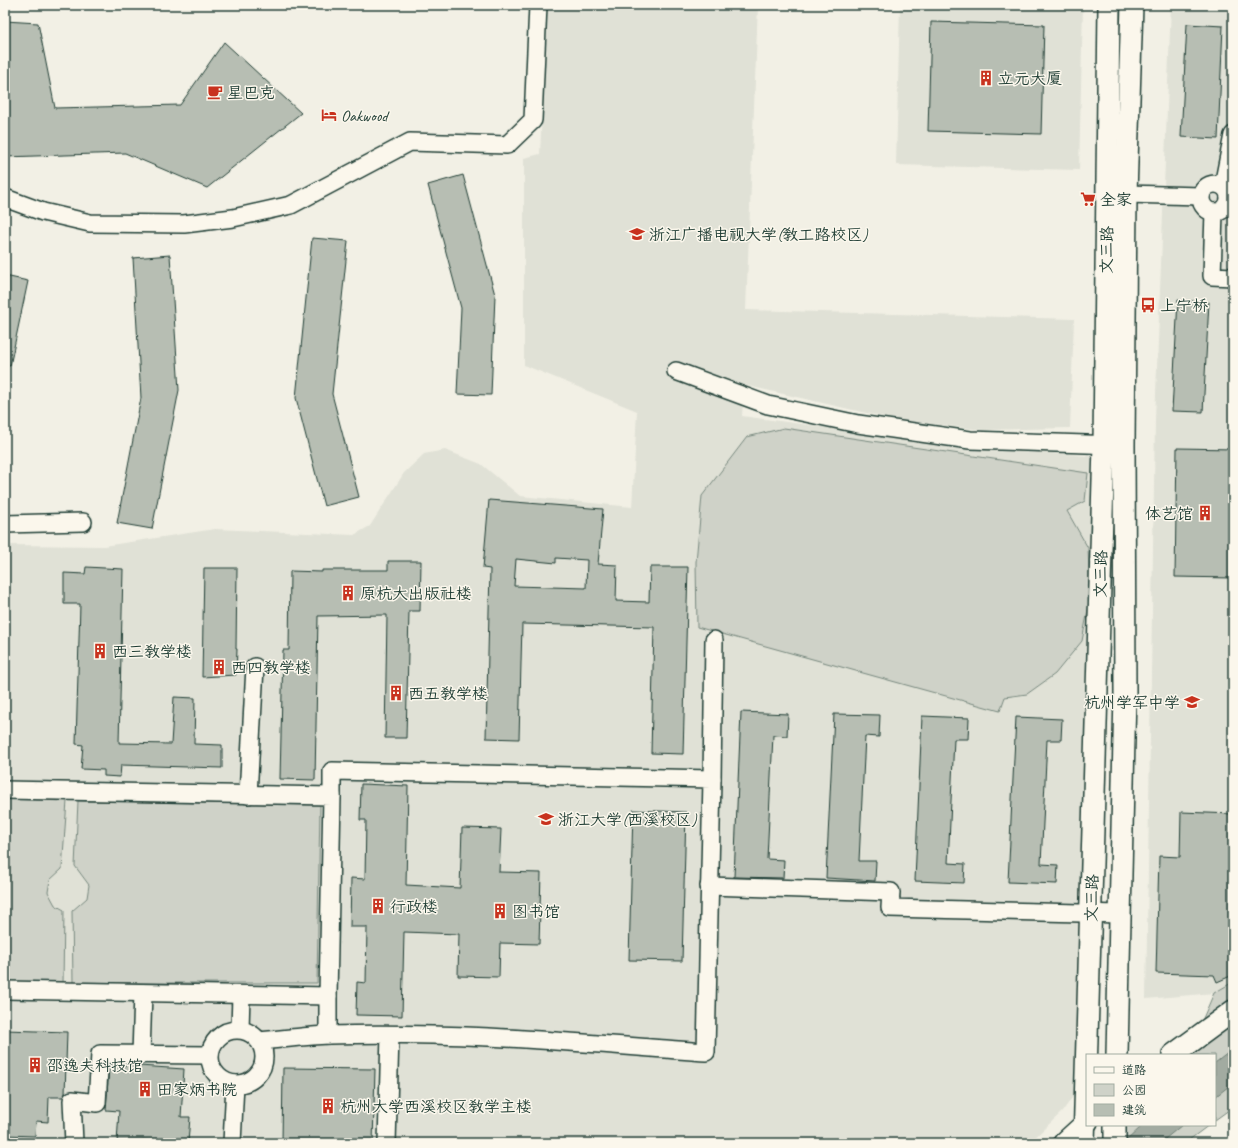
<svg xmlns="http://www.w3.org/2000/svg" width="1238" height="1148" font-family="Caveat,'LXGW WenKai TC',sans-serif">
<rect width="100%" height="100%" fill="#f2f0e5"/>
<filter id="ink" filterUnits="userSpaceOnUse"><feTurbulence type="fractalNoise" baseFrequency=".025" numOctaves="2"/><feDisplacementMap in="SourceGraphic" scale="8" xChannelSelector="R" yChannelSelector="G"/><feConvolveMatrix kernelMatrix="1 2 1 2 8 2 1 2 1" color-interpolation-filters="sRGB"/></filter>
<g filter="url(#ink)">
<!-- built -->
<g fill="#e0e1d6">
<path d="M 547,5 L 758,5 L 746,310 L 1074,319 L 1070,428 L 983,430 L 897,420 L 744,385 L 742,416 L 964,446 L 1102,457 L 1077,1091 L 1062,1112 L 1029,1143 L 5,1143 L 5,545 L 104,546 L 215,529 L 354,535 L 370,526 L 404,473 L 424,454 L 445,450 L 481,464 L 520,496 L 632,507 L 637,411 L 524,365 L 524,158 L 540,154 Z"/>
<path d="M 900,5 L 1083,5 L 1079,170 L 896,165 Z"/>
<path d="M 1171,5 L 1233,5 L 1233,982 L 1214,993 L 1146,999 L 1155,420 Z"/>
</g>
<!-- green -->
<g fill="#cfd2c8" stroke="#77887e">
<path d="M 784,428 L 1088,473 L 1085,501 L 1067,511 L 1088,548 L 1090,599 L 1082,641 L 1055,674 L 1027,694 L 1005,697 L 1000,711 L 697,627 L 696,562 L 702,496 L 747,437 Z"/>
<path d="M 5,799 L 67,801 L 62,869 L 50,880 L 48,892 L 55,905 L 64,910 L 63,985 L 5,983 Z"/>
<path d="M 78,801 L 320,805 L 317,983 L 73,983 L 72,911 L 87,898 L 89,885 L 75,866 Z"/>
<path d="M 1233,982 L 1233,1107 L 1215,1120 L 1215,1055 L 1187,1055 L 1214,993 Z"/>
<path d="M 1126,1125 L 1209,1125 L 1185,1143 L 1106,1143 Z"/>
</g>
<!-- water -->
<g fill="#a2aba1" stroke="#6e7f75">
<path d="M 1233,1049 L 1233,1083 L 1215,1097 L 1215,1063 Z"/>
<path d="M 1143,1125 L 1182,1125 L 1160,1143 L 1124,1143 Z"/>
</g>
<!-- building -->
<g fill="#b7beb3" stroke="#1f3d34" fill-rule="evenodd">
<path d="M 5,21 L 38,23 L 55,108 L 180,105 L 224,42 L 301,113 L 207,188 L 125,153 L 5,157 Z"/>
<path d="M 931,22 L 1044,25 L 1041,134 L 928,131 Z"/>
<path d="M 1187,24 L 1223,26 L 1218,139 L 1181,137 Z"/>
<path d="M 463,175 L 495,295 L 491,395 L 457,394 L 461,308 L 428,185 Z"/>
<path d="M 312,238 L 348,241 L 332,394 L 359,497 L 324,506 L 296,398 Z"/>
<path d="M 170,255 L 179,390 L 152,529 L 117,523 L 141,398 L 133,258 Z"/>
<path d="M 5,276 L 28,281 L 10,366 L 5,365 Z"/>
<path d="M 1178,300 L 1209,302 L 1203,412 L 1172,411 Z"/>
<path d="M 1177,448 L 1233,449 L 1233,578 L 1175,577 Z"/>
<path d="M 489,500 L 603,509 L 598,564 L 617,565 L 616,601 L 649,602 L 650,567 L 688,567 L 683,754 L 651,753 L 654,627 L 522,624 L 519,739 L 486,738 L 490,569 L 483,568 ZM 556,558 L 587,560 L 586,588 L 514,586 L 516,559 L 556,563 Z"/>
<path d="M 388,561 L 421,561 L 420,611 L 409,611 L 406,738 L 385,738 L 387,615 L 318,616 L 315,780 L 280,779 L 283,650 L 289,650 L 290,571 L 322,572 L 322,570 L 388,570 Z"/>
<path d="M 86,567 L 123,569 L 119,743 L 171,744 L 174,697 L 195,698 L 194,744 L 222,745 L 222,768 L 121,765 L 120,777 L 104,776 L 104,770 L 81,769 L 83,745 L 76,744 L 80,604 L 64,604 L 64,573 L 85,574 Z"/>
<path d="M 204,568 L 237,568 L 236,649 L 237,649 L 236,675 L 202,677 Z"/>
<path d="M 741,712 L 788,714 L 787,736 L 773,735 L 767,859 L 784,860 L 783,878 L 734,877 Z"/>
<path d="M 834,714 L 880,715 L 879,737 L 865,736 L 859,861 L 876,861 L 875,881 L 826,878 Z"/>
<path d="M 922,716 L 969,718 L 968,739 L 954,739 L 948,863 L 965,864 L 964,883 L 915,881 Z"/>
<path d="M 1016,717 L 1062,719 L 1061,740 L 1047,740 L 1041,864 L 1058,865 L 1057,884 L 1008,882 Z"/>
<path d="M 361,784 L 408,786 L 406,885 L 460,888 L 462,828 L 501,829 L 499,872 L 541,873 L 539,944 L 500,943 L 499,977 L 458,976 L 459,934 L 404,932 L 402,1016 L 356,1015 L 357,982 L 366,983 L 367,927 L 350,927 L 351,878 L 365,879 L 366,820 L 360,820 Z"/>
<path d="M 633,810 L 686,812 L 682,961 L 629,960 Z"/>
<path d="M 1181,812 L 1233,814 L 1233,975 L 1217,982 L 1214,975 L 1156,973 L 1159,856 L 1180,857 Z"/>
<path d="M 5,1030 L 67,1032 L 65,1094 L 63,1097 L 49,1097 L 48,1122 L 36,1121 L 35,1136 L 5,1135 Z"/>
<path d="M 109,1064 L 184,1069 L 181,1117 L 190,1117 L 188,1143 L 167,1143 L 168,1142 L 142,1140 L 141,1143 L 117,1143 L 119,1111 L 106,1110 Z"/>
<path d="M 283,1068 L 375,1069 L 373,1143 L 282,1143 Z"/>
</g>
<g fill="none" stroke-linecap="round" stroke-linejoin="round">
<!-- minor casing -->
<g stroke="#1f3d34" stroke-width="20">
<g id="minor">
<circle cx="1215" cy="198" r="14"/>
<path d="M 1223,186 L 1233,135"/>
<path d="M 1126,194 L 1201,196"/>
<path d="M 5,198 L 43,212 L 90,223 L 184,224 L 233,218 L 291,205 L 410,142 L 507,145 L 533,120 L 538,5"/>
<path d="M 1214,212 L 1212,276 L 1233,277"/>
<path d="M 676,371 L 768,405 L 858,424 L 970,440 L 1116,445"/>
<path d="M 5,524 L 83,522"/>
<path d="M 712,779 L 714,640"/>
<path d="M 5,790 L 332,796 L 328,996 L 5,990"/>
<path d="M 248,795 L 255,667"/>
<path d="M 709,886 L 891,892 L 890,908 L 1120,914"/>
<path d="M 240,1029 L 241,995"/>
<circle cx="237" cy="1057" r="27"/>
<path d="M 328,1035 L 328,996"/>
<path d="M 260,1041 C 283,1039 306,1036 329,1035 C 455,1031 581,1043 706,1052 L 712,779 L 332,771 L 332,796"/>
<path d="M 141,1055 L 143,993"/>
<path d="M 74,1143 L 72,1100 L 97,1103 L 100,1054 L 210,1055"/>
<path d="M 232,1143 L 235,1084"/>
<path d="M 387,1143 L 390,1035"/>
</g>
</g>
<!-- major casing -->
<g stroke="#1f3d34" stroke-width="24">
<g id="major">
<path d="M 1117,1055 L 1125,693 L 1124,446 L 1126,194 L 1132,5"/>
<path d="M 1173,1055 L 1233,1011"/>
<path d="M 1064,1143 L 1087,1122"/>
<path d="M 1084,1143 L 1104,445 L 1109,5"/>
<path d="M 1115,1143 L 1115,1125"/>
</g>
</g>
<!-- minor -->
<use href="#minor" stroke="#fbf7ec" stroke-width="17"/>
<!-- major -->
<use href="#major" stroke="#fbf7ec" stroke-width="21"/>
</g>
</g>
<!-- icons -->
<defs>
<g id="building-bare" transform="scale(1.2)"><path d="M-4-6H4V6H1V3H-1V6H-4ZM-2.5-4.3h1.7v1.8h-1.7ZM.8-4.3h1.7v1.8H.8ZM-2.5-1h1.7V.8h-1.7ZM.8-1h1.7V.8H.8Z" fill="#c8321e" stroke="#fbf7ec" stroke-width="2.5" paint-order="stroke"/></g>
<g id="cafe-bare" transform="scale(1.2)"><path d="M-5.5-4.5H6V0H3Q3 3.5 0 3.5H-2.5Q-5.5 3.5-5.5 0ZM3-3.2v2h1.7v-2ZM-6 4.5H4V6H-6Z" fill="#c8321e" stroke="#fbf7ec" stroke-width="2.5" paint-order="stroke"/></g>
<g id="hotel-bare" transform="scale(1.2)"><path d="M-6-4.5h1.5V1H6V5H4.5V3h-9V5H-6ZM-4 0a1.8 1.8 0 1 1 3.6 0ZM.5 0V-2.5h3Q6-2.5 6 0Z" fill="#c8321e" stroke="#fbf7ec" stroke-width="2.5" paint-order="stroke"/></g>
<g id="supermarket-bare" transform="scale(1.2)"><path d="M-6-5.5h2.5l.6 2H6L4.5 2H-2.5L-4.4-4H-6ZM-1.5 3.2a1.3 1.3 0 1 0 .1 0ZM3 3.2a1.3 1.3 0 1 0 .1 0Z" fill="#c8321e" stroke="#fbf7ec" stroke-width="2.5" paint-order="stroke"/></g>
<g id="university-bare" transform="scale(1.2)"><path d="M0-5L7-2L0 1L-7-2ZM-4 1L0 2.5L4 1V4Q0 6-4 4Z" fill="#c8321e" stroke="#fbf7ec" stroke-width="2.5" paint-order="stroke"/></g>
<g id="bus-bare" transform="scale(1.2)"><path d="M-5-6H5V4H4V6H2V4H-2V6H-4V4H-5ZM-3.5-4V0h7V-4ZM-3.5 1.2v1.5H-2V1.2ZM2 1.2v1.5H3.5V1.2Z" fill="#c8321e" stroke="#fbf7ec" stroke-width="2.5" paint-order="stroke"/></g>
<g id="school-bare" transform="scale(1.2)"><path d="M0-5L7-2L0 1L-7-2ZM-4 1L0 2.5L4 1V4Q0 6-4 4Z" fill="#c8321e" stroke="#fbf7ec" stroke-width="2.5" paint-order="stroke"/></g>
</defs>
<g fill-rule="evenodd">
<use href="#building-bare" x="986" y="78"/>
<use href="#cafe-bare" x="215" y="92"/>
<use href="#hotel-bare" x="329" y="115"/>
<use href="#supermarket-bare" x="1088" y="199"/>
<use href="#university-bare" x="637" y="234"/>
<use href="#bus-bare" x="1148" y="305"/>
<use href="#building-bare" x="1205" y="513"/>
<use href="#building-bare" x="348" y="593"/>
<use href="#building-bare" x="100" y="651"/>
<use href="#building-bare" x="219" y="667"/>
<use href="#building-bare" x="396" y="693"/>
<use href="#school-bare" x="1192" y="702"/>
<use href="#university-bare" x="546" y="819"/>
<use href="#building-bare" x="378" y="906"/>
<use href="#building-bare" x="500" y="911"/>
<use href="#building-bare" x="35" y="1065"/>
<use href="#building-bare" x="145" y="1089"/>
<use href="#building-bare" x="328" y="1106"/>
</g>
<g text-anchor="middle" stroke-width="3" stroke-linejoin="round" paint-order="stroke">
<!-- poi labels -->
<g font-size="16" fill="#1f3d34" stroke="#fbf7ec" text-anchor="start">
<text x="998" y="84">立元大厦</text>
<text x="227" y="98">星巴克</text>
<text x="341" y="121">Oakwood</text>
<text x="1100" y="205">全家</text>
<text x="649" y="240">浙江广播电视大学(教工路校区)</text>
<text x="1160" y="311">上宁桥</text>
<text x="1193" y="519" text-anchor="end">体艺馆</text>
<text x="360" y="599">原杭大出版社楼</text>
<text x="112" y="657">西三教学楼</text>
<text x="231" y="673">西四教学楼</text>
<text x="408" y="699">西五教学楼</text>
<text x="1180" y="708" text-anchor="end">杭州学军中学</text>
<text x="558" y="825">浙江大学(西溪校区)</text>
<text x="390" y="912">行政楼</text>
<text x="512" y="917">图书馆</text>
<text x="47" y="1071">邵逸夫科技馆</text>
<text x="157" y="1095">田家炳书院</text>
<text x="340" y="1112">杭州大学西溪校区教学主楼</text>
</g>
<!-- street labels -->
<g font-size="16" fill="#1f3d34" stroke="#fbf7ec">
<text transform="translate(1106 250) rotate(-89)" y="6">文三路</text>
<text transform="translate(1100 574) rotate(-89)" y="6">文三路</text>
<text transform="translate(1091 898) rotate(-88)" y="6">文三路</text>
</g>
</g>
<!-- margin -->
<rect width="1238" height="1148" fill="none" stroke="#fbf7ec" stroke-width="20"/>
<rect x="10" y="10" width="1218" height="1128" fill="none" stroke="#1f3d34" stroke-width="1.5" filter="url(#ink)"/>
<!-- legend -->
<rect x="1086" y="1054" width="130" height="72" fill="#fbf7ec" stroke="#a3ada2"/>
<rect x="1094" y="1067" width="20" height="6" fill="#fbf7ec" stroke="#a3ada2"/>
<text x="1122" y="1074" font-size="12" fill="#1f3d34">道路</text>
<rect x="1094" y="1084" width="20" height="12" fill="#cfd2c8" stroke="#a3ada2"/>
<text x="1122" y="1094" font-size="12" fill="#1f3d34">公园</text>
<rect x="1094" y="1104" width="20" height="12" fill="#b7beb3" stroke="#a3ada2"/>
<text x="1122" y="1114" font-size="12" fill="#1f3d34">建筑</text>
</svg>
